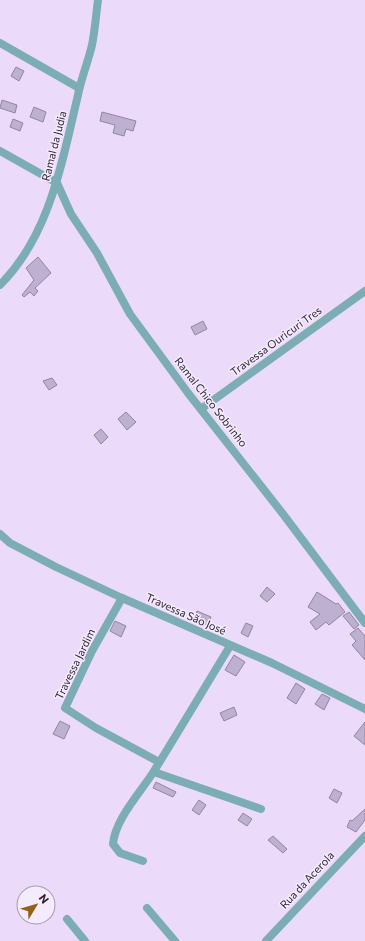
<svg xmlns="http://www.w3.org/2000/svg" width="365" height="941" font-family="Commissioner,sans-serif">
<rect width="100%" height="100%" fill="#ecdafa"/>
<!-- building -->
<g fill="#bdb0d0" stroke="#9185a4">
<path d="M 16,67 L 24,71 L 19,81 L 11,76 Z"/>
<path d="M 2,100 L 17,105 L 15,113 L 0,108 Z"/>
<path d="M 34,107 L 46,112 L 43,122 L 30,117 Z"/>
<path d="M 102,112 L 136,121 L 133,131 L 126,129 L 124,136 L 113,133 L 115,125 L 100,121 Z"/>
<path d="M 13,119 L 23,123 L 20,131 L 10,127 Z"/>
<path d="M 38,257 L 51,273 L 35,288 L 38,291 L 34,296 L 30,292 L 24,297 L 22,295 L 34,280 L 26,268 Z"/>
<path d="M 203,321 L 207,329 L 195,335 L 191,327 Z"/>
<path d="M 52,378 L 57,385 L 49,390 L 43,381 Z"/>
<path d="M 126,412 L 136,422 L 127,430 L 118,419 Z"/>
<path d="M 101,429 L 108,437 L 101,444 L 94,435 Z"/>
<path d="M 267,587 L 275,594 L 267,602 L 260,596 Z"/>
<path d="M 317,592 L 336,604 L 338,603 L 345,612 L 329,625 L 326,622 L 316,630 L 310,622 L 320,614 L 308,607 Z"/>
<path d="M 197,611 L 211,617 L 208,625 L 194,620 Z"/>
<path d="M 349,612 L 359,625 L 354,629 L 343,616 Z"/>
<path d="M 115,621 L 126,626 L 121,637 L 110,631 Z"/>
<path d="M 246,623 L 253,626 L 248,637 L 241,633 Z"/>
<path d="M 358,628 L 365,636 L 365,660 L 352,645 L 356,641 L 350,634 Z"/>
<path d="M 234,655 L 245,662 L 236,676 L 225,670 Z"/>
<path d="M 296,683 L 305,689 L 296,704 L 287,698 Z"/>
<path d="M 322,694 L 330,698 L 324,710 L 315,704 Z"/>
<path d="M 234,707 L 237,715 L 224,721 L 220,713 Z"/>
<path d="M 60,721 L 70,726 L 64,739 L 53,734 Z"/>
<path d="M 365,722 L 365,745 L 354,736 Z"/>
<path d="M 156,782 L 176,792 L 173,797 L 153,788 Z"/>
<path d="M 334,789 L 342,793 L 337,803 L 329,798 Z"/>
<path d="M 199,800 L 206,805 L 199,815 L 192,810 Z"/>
<path d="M 365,809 L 365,820 L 356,832 L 347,827 L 350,820 L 352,821 Z"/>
<path d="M 243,813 L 252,819 L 247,826 L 238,820 Z"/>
<path d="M 273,836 L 287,849 L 283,853 L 268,840 Z"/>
</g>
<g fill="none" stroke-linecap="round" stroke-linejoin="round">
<!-- minor -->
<g stroke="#7cacb4" stroke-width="8">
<path d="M 0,43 L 79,88"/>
<path d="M 0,151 L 57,183 L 71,214 L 97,253 L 130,314 L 188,393 L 283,514 L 365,623"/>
<path d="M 0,285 C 50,235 62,162 78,95 C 81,79 88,62 92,45 C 95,30 96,15 98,0"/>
<path d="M 201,409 L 365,291"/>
<path d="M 0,534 L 10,543 L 56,567 L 122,598 L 272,663 L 365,709"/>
<path d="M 122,598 L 92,651 L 65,708 L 96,728 L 159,762"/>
<path d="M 154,772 L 261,809"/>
<path d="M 143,861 L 120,853 L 113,844 C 115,819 141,792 154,771 C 180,729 205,687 230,646"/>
<path d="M 147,908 L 175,941"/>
<path d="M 67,919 L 85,941"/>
<path d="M 266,941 L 365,836"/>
</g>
</g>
<g text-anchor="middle" stroke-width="3" stroke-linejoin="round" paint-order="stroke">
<!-- street labels -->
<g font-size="11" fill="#2d2632" stroke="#f5ebfe">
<text transform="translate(54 146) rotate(-76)" y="4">Ramal da Judia</text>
<text transform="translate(276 341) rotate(-36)" y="4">Travessa Ouricuri Tres</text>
<text transform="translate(211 402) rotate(52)" y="4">Ramal Chico Sobrinho</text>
<text transform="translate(186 614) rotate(24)" y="4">Travessa São José</text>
<text transform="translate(75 664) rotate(-64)" y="4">Travessa Jardim</text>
<text transform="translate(307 880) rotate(-47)" y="4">Rua da Acerola</text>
</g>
</g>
<!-- north arrow -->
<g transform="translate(36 905) rotate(52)"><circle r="19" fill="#f5ebfe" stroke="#a59cac"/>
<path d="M0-3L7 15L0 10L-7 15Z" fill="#936212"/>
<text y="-6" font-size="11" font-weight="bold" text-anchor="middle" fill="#2d2632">N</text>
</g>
</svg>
